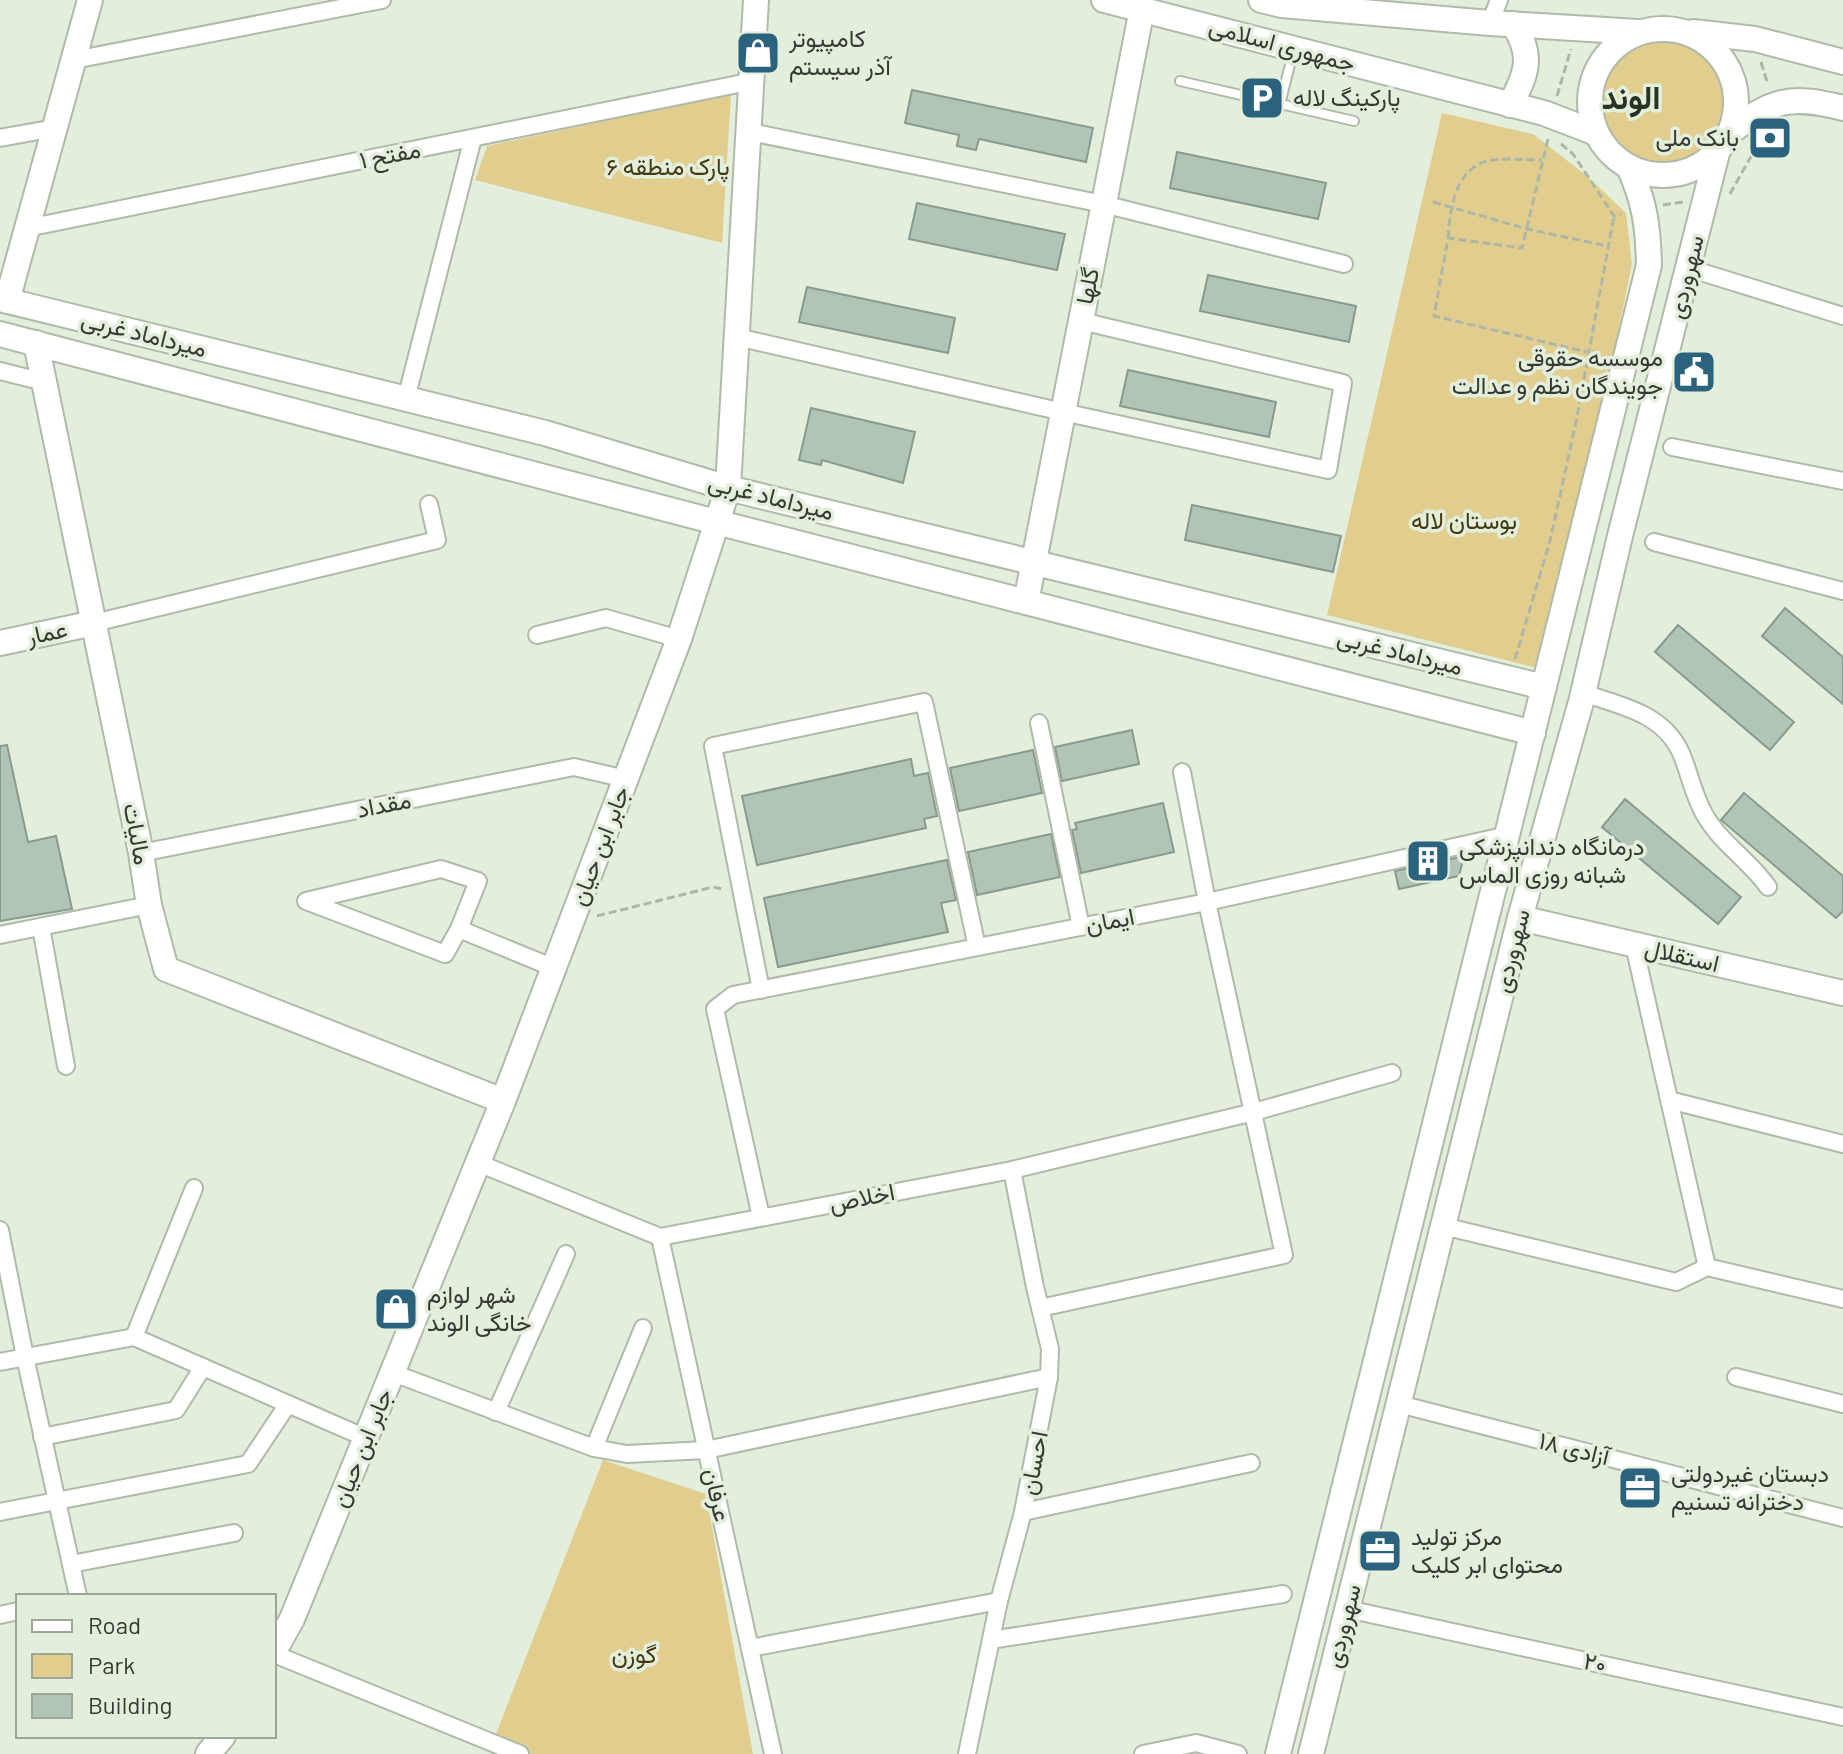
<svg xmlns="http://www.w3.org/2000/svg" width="1843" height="1754" font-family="Barlow,Vazirmatn,sans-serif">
<rect width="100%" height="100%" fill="#e3efdc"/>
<!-- green -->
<g fill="#e1ce8e">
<circle cx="1663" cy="102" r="73"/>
<path d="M 731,94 L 722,243 L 475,180 L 487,146 Z"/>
<path d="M 1442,113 L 1533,134 L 1587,176 L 1626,213 L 1632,264 L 1549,671 L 1327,615 Z"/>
<path d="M 603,1460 L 706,1494 L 753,1754 L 531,1754 L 492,1744 Z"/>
</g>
<!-- building -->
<g fill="#b1c4b6" stroke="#899b8e" stroke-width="2">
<path d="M 912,90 L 1093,128 L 1086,162 L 979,139 L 976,150 L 957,146 L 959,135 L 905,123 Z"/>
<path d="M 1177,152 L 1326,183 L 1318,219 L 1170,188 Z"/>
<path d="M 917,203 L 1065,234 L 1057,270 L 909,239 Z"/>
<path d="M 1208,275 L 1356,306 L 1349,342 L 1200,311 Z"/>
<path d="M 807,287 L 955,318 L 948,353 L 799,322 Z"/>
<path d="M 1128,370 L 1276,402 L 1269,437 L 1120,406 Z"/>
<path d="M 811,408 L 915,432 L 903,483 L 822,460 L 821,465 L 799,460 Z"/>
<path d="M 1192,505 L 1341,536 L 1333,572 L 1185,540 Z"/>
<path d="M 1785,608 L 1843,657 L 1843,704 L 1762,636 Z"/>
<path d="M 1678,625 L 1794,722 L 1770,750 L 1655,652 Z"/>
<path d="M 1132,730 L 1139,764 L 1062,781 L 1055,747 Z"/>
<path d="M 7,745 L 28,842 L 56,836 L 72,909 L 0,921 L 0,746 Z"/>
<path d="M 1033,750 L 1042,793 L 959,811 L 950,768 Z"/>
<path d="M 911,759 L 914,776 L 928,773 L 937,816 L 924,819 L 926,828 L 757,865 L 742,796 Z"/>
<path d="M 1744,793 L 1843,876 L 1843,911 L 1836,918 L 1721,820 Z"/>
<path d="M 1625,799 L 1741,897 L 1718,924 L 1602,827 Z"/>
<path d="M 1163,803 L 1174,852 L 1081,873 L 1072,830 L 1077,829 L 1075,823 Z"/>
<path d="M 1051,834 L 1060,877 L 977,895 L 968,852 Z"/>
<path d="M 1464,856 L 1459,876 L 1399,889 L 1395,871 Z"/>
<path d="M 947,860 L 956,900 L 941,903 L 948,932 L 778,967 L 764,898 Z"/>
</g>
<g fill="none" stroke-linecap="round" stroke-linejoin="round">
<!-- lane casing -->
<g stroke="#afbba8" stroke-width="12">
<g id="lane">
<path d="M 1180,81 L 1354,121"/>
<path d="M 1280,104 L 1293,53"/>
</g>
</g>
<!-- street casing -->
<g stroke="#afbba8" stroke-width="20">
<g id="street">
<path d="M 1490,23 L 1499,0"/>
<path d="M 74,60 L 382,0"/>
<path d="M 750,132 L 1103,204 L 1344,264"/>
<path d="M 0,138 L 55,128"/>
<path d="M 27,228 L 753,81"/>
<path d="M 1688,268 L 1843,316"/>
<path d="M 737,337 L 1063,412 L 1328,470 L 1343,383 L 1081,321"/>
<path d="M 0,371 L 44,382"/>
<path d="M 406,399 L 473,138"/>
<path d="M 1672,447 L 1843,481"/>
<path d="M 1654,542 L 1843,591"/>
<path d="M 94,623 L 437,540 L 429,504"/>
<path d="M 537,635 L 606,618 L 679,639"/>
<path d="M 1583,693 C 1621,706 1663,713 1681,753 C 1690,774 1694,798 1706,817 C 1722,844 1750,861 1768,887"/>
<path d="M 1039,723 L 1081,927"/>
<path d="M 141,853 L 574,767 L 626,779"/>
<path d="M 41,927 L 66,1066"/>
<path d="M 459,929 L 478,881 L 441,869 L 306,901 L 445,954 L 459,929 L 554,968"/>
<path d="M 0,935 L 149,905"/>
<path d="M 1634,945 L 1707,1267"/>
<path d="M 761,990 L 713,746 L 924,702 L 977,947"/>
<path d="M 1669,1100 L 1843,1144"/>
<path d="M 478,1163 L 660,1237 L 1012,1170 L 1254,1112 L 1392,1073"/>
<path d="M 761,1217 L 715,1009 L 733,995 L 1207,902 L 1508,835"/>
<path d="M 1443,1226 L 1676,1282 L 1707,1267 L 1843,1299"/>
<path d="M 0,1230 L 25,1357 L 78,1596"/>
<path d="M 660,1237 L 773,1754"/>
<path d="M 1040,1308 L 1284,1255 L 1207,902 L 1182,772"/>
<path d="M 134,1337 L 194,1188"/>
<path d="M 0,1362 L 134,1337 L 366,1438"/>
<path d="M 393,1373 L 594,1448 L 627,1454 L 706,1450 L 1049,1377"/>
<path d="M 1736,1377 L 1843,1404"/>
<path d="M 1399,1404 L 1843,1518"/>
<path d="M 496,1412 L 566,1254"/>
<path d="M 42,1437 L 176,1410 L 203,1367"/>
<path d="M 594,1448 L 643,1328"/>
<path d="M 0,1512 L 248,1464 L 288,1404"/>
<path d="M 1023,1512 L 1251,1463"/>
<path d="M 71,1564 L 234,1533"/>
<path d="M 1347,1609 L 1843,1717"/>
<path d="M 0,1615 L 18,1611"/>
<path d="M 991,1640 L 1283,1594"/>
<path d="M 750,1648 L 999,1601"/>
<path d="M 274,1654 L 520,1754"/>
<path d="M 967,1754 L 999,1601 L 1023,1512 L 1049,1377 L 1050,1349 L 1035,1287 L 1012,1170"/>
<path d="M 1143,1754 L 1196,1743 L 1238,1754"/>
</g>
</g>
<!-- secondary casing -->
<g stroke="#afbba8" stroke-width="28">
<g id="secondary">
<path d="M 1104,0 L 1544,113 L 1596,133"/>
<path d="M 1261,0 L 1282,5 L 1490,23 L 1638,32"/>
<circle cx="1663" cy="102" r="73"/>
<path d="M 1693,32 L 1755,39 L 1843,62"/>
<path d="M 1510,105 C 1527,74 1534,55 1513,24"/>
<path d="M 1729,133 C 1772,100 1789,94 1843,108"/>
<path d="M 0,299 L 545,433 L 728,488 L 1544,687"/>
<path d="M 7,301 L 90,0"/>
<path d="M 0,334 L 716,522 L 1533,733"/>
<path d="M 36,343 L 141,853 L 149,905 L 166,969 L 503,1101"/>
<path d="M 1026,602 L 1142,9"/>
<path d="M 0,643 L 94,623"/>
<path d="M 1520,918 L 1843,993"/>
<path d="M 274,1651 L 292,1619 L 503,1101 L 679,639 L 728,488 L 756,0"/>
<path d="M 208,1754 L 223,1736"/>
<path d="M 1278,1754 L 1649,265 C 1648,226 1645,203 1629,167"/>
<path d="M 1311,1754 L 1520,918 L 1581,702 L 1620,536 L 1718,149"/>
</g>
</g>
<!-- path -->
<g stroke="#adb6a7" stroke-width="3" stroke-dasharray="8 4" stroke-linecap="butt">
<path d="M 1761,62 L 1768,85"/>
<path d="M 1557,96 L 1571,49"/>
<path d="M 1548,139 L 1522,248 L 1448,238 L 1434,316 L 1587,352"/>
<path d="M 1561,144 L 1573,154 L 1614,216 L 1621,214"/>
<path d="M 1730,194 L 1762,137"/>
<path d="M 1433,202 L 1527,229 L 1608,246"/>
<path d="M 1663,205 L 1683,202"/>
<path d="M 1448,238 C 1450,212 1454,172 1484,162 C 1497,157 1526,160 1542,160"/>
<path d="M 1515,659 L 1550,541 L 1576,422 L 1614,216"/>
<path d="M 597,916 L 713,887 L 722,889"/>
</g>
<!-- lane -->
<use href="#lane" stroke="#fff" stroke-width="8"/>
<!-- street -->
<use href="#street" stroke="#fff" stroke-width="16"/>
<!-- secondary -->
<use href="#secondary" stroke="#fff" stroke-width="24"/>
</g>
<!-- icons -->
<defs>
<g id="shop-square" transform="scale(2.3)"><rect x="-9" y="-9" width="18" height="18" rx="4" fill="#2b627d" stroke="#e3efdc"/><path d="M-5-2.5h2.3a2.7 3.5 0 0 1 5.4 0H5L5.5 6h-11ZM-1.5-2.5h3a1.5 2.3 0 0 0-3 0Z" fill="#fff"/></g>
<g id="parking-square" transform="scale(2.3)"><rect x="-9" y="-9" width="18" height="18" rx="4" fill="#2b627d" stroke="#e3efdc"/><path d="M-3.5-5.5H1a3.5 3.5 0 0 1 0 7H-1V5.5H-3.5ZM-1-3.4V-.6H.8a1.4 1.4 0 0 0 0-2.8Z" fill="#fff"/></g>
<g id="bank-square" transform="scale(2.3)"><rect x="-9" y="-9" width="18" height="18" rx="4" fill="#2b627d" stroke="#e3efdc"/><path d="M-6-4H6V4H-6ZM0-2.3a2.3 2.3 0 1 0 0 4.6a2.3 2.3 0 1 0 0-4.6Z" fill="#fff"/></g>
<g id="civic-square" transform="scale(2.3)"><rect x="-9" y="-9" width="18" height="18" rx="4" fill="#2b627d" stroke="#e3efdc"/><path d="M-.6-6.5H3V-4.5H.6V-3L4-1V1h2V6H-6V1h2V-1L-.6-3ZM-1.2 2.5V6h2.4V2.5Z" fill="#fff"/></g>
<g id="building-square" transform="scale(2.3)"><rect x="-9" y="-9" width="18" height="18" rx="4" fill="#2b627d" stroke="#e3efdc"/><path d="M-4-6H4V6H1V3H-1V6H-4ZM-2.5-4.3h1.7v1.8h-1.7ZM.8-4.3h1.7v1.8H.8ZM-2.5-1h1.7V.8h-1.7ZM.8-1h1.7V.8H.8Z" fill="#fff"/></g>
<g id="office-square" transform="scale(2.3)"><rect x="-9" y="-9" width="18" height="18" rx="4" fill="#2b627d" stroke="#e3efdc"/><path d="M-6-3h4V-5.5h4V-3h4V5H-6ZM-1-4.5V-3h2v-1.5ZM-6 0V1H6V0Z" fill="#fff"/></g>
</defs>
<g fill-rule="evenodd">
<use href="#shop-square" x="758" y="53"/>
<use href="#parking-square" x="1262" y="98"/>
<use href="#bank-square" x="1770" y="138"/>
<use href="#civic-square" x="1694" y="372"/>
<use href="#building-square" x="1428" y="861"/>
<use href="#shop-square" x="396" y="1309"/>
<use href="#office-square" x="1640" y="1488"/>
<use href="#office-square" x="1380" y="1551"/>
</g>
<g text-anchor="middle" stroke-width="7" stroke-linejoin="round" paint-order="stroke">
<!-- poi labels -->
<g font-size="24" fill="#353a32" stroke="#e3efdc" text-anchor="start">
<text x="789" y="47">کامپیوتر<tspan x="789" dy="28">آذر سیستم</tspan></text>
<text x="1293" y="106">پارکینگ لاله</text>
<text x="1739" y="146" text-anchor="end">بانک ملی</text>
<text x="1663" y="366" text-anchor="end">موسسه حقوقی<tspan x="1663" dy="28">جویندگان نظم و عدالت</tspan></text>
<text x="1459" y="855">درمانگاه دندان‍‍پزشکی<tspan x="1459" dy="28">شبانه روزی الماس</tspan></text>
<text x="427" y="1303">شهر لوازم<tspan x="427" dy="28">خانگی الوند</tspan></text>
<text x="1671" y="1482">دبستان غیردولتی<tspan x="1671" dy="28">دخترانه تسنیم</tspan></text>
<text x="1411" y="1545">مرکز تولید<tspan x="1411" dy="28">محتوای ابر کلیک</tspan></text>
</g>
<!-- street labels -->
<g font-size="24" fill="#353a32" stroke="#e3efdc">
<text transform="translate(1282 45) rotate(15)" y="8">جمهوری اسلامی</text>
<text transform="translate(390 155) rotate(-11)" y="8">مفتح ۱</text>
<text transform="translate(1686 277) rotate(-76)" y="8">سهروردی</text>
<text transform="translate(1088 286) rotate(-79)" y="8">گلها</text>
<text transform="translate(144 334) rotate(14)" y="8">میرداماد غربی</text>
<text transform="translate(771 497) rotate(14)" y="8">میرداماد غربی</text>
<text transform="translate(47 633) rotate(-12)" y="8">عمار</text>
<text transform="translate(1400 652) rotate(14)" y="8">میرداماد غربی</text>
<text transform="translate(384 805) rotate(-11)" y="8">مقداد</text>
<text transform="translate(137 834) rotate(79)" y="8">مالیات</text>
<text transform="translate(600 846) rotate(-69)" y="8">جابر ابن حیان</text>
<text transform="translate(1110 921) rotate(-11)" y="8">ایمان</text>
<text transform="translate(1512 951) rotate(-76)" y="8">سهروردی</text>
<text transform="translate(1682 956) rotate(13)" y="8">استقلال</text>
<text transform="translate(862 1198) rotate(-11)" y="8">اخلاص</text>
<text transform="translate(362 1448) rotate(-68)" y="8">جابر ابن حیان</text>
<text transform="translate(1574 1449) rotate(14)" y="8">آزادی ۱۸</text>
<text transform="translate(1034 1463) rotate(-79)" y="8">احسان</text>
<text transform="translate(717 1495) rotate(78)" y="8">عرفان</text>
<text transform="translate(1343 1626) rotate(-76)" y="8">سهروردی</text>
<text transform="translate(1595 1663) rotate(12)" y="8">۲۰</text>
</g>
<!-- park labels -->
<g font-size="24" fill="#44390f" stroke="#e3efdc">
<text x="668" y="175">پارک منطقه ۶</text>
<text x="1464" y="529">بوستان لاله</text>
<text x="634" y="1663">گوزن</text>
</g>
<!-- district labels -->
<g font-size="32" font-weight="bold" fill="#293324" stroke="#e3efdc">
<text x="1631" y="109">الوند</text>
</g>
</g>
<!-- legend -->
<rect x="16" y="1594" width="260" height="144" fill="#e3efdc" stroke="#9da798" stroke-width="2"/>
<rect x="32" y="1620" width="40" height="12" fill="#ffffff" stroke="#9da798" stroke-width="2"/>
<text x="88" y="1634" font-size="24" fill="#353a32">Road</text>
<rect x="32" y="1654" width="40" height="24" fill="#e1ce8e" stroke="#9da798" stroke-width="2"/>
<text x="88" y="1674" font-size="24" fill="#353a32">Park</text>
<rect x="32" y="1694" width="40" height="24" fill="#b1c4b6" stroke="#9da798" stroke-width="2"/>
<text x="88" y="1714" font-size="24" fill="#353a32">Building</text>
</svg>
